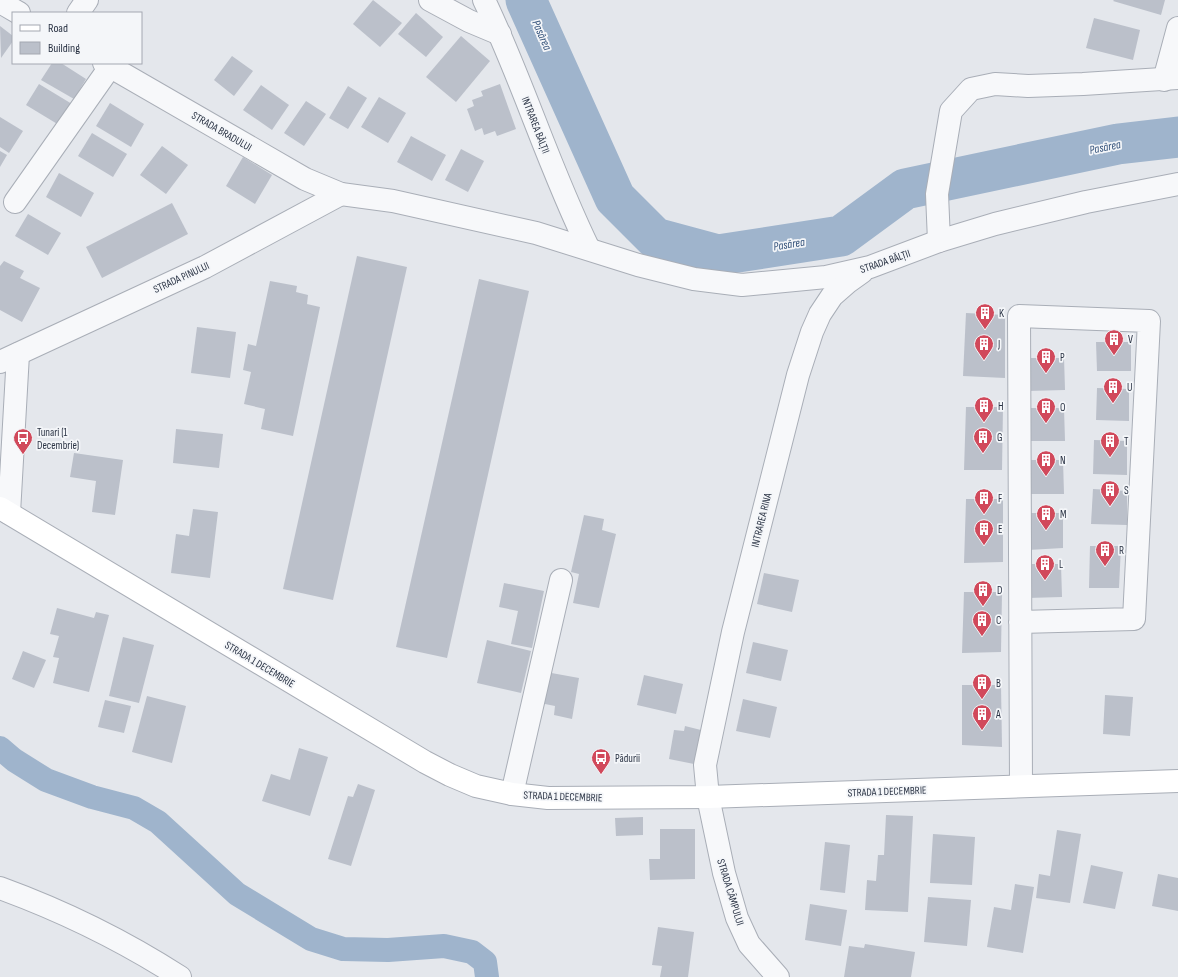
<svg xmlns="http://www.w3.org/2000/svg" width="1178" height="977" font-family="'Sofia Sans Condensed',sans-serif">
<rect width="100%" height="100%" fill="#e4e7ec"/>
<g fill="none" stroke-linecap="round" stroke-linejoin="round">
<!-- canal -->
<path stroke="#9fb4cc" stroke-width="24" d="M 0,748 L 14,760 L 46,780 L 92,797 L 134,808 L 158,822 L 237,894 L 311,939 L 343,949 L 388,950 L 444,946 L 472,952 L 485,962 L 487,977"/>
<!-- river -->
<path stroke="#9fb4cc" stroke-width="41" d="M 526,0 L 615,198 L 655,238 L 718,255 L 841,236 L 905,189 L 1118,144 L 1178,137"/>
</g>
<!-- building -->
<g fill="#bbc0ca">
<path d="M 373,0 L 402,23 L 380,47 L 353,24 Z"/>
<path d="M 1114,0 L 1165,0 L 1161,15 L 1113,1 Z"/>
<path d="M 416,13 L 443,37 L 426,57 L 398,34 Z"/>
<path d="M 1094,18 L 1140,30 L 1133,60 L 1086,48 Z"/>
<path d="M 0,26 L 13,36 L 13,41 L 1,58 Z"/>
<path d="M 461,36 L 490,61 L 456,102 L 426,77 Z"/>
<path d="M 232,56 L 253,71 L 234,96 L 214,80 Z"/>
<path d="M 52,63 L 61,63 L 86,79 L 74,99 L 41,80 Z"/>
<path d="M 39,84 L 72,104 L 59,125 L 26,105 Z"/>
<path d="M 500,84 L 516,129 L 497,136 L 495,131 L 484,135 L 482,128 L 475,131 L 467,109 L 474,106 L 472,100 L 483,96 L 481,91 Z"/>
<path d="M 261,85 L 289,105 L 272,130 L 243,110 Z"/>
<path d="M 348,86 L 367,98 L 348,129 L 329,118 Z"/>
<path d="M 379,97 L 406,113 L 388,143 L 361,127 Z"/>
<path d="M 306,101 L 326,114 L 304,146 L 284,133 Z"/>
<path d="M 110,103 L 144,124 L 131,147 L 96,126 Z"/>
<path d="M 0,117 L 23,131 L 9,153 L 0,147 Z"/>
<path d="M 92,133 L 127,154 L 113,177 L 78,156 Z"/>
<path d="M 411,136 L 446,155 L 432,181 L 397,162 Z"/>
<path d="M 162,146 L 188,165 L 166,194 L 140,175 Z"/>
<path d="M 461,149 L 484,161 L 468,192 L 445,180 Z"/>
<path d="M 0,151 L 7,155 L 0,167 Z"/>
<path d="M 243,157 L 272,175 L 255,204 L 226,186 Z"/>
<path d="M 59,173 L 94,193 L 81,217 L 46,197 Z"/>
<path d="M 172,203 L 188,234 L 102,278 L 86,247 Z"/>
<path d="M 28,214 L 61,233 L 48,255 L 15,236 Z"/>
<path d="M 357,256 L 407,267 L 333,600 L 283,589 Z"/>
<path d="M 4,261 L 24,271 L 20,278 L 40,288 L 22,322 L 0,310 L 0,266 Z"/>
<path d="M 479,279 L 529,291 L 447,658 L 396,647 Z"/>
<path d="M 270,281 L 297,286 L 296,292 L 308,295 L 307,304 L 320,307 L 293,436 L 261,429 L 265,409 L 244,404 L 251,372 L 243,370 L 248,344 L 256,346 Z"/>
<path d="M 966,313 L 1005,315 L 1005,378 L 963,376 Z"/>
<path d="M 197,327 L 236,332 L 230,378 L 191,373 Z"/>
<path d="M 1096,342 L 1131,342 L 1131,371 L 1097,371 Z"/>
<path d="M 1027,358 L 1064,358 L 1065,390 L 1027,391 Z"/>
<path d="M 1097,388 L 1129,389 L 1129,421 L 1096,420 Z"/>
<path d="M 966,407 L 1003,407 L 1002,470 L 964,470 Z"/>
<path d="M 1028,408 L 1064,408 L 1065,441 L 1028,441 Z"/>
<path d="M 176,429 L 223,434 L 219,468 L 173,463 Z"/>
<path d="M 1094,440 L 1127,441 L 1127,475 L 1093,474 Z"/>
<path d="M 74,453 L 123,460 L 115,515 L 92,512 L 96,481 L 70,477 Z"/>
<path d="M 1028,460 L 1063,460 L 1064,494 L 1028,494 Z"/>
<path d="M 1093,489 L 1127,491 L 1127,525 L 1091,524 Z"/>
<path d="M 966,499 L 1003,499 L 1003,562 L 964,563 Z"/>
<path d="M 193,509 L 218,512 L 210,578 L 171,573 L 176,534 L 189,536 Z"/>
<path d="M 1029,513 L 1063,513 L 1063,548 L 1028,550 Z"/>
<path d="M 584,515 L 604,519 L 602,530 L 616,534 L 599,608 L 573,603 L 579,574 L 571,572 Z"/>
<path d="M 1090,546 L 1121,546 L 1119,588 L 1089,588 Z"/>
<path d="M 1028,564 L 1061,564 L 1062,597 L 1027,598 Z"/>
<path d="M 764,573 L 799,580 L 792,612 L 757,604 Z"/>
<path d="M 504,583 L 544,591 L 532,648 L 511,644 L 518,611 L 499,607 Z"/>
<path d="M 964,592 L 1002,592 L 1001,652 L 962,653 Z"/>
<path d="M 57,608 L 94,618 L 96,612 L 109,615 L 89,692 L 53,683 L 59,658 L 53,657 L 59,636 L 50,634 Z"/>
<path d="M 123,637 L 154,645 L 139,703 L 109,696 Z"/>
<path d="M 487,640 L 531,651 L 521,693 L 477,683 Z"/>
<path d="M 753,642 L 788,650 L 781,681 L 746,673 Z"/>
<path d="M 23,651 L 46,660 L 34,688 L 12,679 Z"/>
<path d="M 546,672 L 579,678 L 572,719 L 554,715 L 555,706 L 540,703 Z"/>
<path d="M 644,675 L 683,684 L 676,714 L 637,705 Z"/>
<path d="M 962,685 L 1001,685 L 1002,747 L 962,745 Z"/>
<path d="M 1105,695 L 1133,697 L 1130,736 L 1103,734 Z"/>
<path d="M 147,696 L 186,706 L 172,763 L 132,752 Z"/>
<path d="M 743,699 L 777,707 L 770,738 L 736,731 Z"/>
<path d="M 105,700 L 131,706 L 124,733 L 98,727 Z"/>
<path d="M 685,726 L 701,730 L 694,764 L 669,759 L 674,730 L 684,731 Z"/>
<path d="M 299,748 L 328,757 L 310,816 L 262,801 L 271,774 L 290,780 Z"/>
<path d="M 358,784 L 375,790 L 351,866 L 328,859 L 348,796 L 353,797 Z"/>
<path d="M 886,815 L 913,816 L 908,912 L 865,910 L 867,880 L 876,881 L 878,855 L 884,855 Z"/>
<path d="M 643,817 L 643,835 L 616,836 L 615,818 Z"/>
<path d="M 660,829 L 695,829 L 695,879 L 650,880 L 649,859 L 660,859 Z"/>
<path d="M 1057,830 L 1081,834 L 1070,903 L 1036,898 L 1039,874 L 1050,876 Z"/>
<path d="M 933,834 L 975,837 L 972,885 L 930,883 Z"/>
<path d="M 825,842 L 850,845 L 845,893 L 820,890 Z"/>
<path d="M 1091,865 L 1123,872 L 1115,909 L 1083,903 Z"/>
<path d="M 1158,874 L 1178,878 L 1178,911 L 1152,906 Z"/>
<path d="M 1015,884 L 1034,887 L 1023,953 L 987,947 L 994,907 L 1011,910 Z"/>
<path d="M 928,897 L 971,900 L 967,946 L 924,942 Z"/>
<path d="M 810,904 L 847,910 L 841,946 L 805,940 Z"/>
<path d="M 658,927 L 694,932 L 688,977 L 660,977 L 662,966 L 652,965 Z"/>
<path d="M 865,944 L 915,952 L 911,977 L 844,977 L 849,946 L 864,948 Z"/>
</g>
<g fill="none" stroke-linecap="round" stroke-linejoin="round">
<!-- minor casing -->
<g stroke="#a9aeb7" stroke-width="24">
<g id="minor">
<path d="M 430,0 L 469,21 L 500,34"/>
<path d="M 484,0 C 523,81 549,168 589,249"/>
<path d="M 0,2 L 19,13"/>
<path d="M 78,13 L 87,0"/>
<path d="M 104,63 L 305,179 L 341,194 L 393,201 L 536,233 L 638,265 L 694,279 L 742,285 L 826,277 L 870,267 L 939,241 L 995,224 L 1086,202 L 1178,184"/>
<path d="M 1164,80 L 1178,28"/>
<path d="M 15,202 L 110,67"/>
<path d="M 939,241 L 937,194 L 951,111 L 971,89 L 995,84 L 1028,86 L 1083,84 L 1178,78"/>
<path d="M 0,362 L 205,267 L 341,194"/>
<path d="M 9,513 L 18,354"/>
<path d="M 1020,622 L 1134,619 L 1149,321 L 1019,316 L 1021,785"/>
<path d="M 512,794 L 561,580"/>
<path d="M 0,888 C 63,911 124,941 180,977"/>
<path d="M 778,977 L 749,944 L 737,918 L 724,873 L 708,797 L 705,765 L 733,632 L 798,375 L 812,332 L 820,314 L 832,296 L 848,282 L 862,272"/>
</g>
</g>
<!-- secondary casing -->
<g stroke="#a9aeb7" stroke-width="24">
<path id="secondary" d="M 0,508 L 425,762 L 450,775 L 476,786 L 512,794 L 548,798 L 708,797 L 1178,781"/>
</g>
<!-- minor -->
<use href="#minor" stroke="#f7f8fa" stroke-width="22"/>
<!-- secondary -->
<use href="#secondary" stroke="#fff" stroke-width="22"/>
</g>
<!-- icons -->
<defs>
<g id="building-pin" transform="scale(1)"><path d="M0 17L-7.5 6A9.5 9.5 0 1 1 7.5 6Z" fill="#d1495b" stroke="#f4f6f9"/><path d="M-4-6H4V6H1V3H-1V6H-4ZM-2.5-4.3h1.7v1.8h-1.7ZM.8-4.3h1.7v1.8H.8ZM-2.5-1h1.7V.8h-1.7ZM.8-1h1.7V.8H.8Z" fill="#fff"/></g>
<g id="bus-pin" transform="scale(1)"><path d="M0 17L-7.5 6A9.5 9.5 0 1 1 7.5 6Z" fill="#d1495b" stroke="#f4f6f9"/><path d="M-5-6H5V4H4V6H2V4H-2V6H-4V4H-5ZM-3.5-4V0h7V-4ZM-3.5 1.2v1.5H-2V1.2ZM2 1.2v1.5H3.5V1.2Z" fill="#fff"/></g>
</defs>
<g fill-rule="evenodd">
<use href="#building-pin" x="985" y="313"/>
<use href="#building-pin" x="1114" y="339"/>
<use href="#building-pin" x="984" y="344"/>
<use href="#building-pin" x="1046" y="357"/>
<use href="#building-pin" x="1113" y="387"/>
<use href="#building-pin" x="984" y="406"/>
<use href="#building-pin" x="1046" y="407"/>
<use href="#building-pin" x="983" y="437"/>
<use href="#bus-pin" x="23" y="438"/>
<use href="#building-pin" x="1110" y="441"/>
<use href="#building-pin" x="1046" y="460"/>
<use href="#building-pin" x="1110" y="490"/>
<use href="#building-pin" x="984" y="498"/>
<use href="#building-pin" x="1046" y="514"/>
<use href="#building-pin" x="984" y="529"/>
<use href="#building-pin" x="1105" y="550"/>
<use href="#building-pin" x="1045" y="564"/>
<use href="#building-pin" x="983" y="590"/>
<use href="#building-pin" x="982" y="620"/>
<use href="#building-pin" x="982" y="683"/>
<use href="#building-pin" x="982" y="714"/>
<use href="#bus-pin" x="601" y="758"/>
</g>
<g text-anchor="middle" stroke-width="3.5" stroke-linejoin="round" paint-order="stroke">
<!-- street labels -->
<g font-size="11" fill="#2b3445" stroke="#f4f6f9">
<text transform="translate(536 125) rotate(69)" y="4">INTRAREA BĂLȚII</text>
<text transform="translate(222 131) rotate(30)" y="4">STRADA BRADULUI</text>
<text transform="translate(885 261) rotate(-19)" y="4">STRADA BĂLȚII</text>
<text transform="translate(181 277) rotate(-25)" y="4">STRADA PINULUI</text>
<text transform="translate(761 520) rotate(-76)" y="4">INTRAREA RINA</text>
<text transform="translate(260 664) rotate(31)" y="4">STRADA 1 DECEMBRIE</text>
<text transform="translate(887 791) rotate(-2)" y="4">STRADA 1 DECEMBRIE</text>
<text transform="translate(563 796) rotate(2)" y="4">STRADA 1 DECEMBRIE</text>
<text transform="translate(731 892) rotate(73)" y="4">STRADA CÂMPULUI</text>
</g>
<!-- poi labels -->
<g font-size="11" fill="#2b3445" stroke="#f4f6f9" text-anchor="start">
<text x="999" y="317">K</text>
<text x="1128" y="343">V</text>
<text x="998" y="348">J</text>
<text x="1060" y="361">P</text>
<text x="1127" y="391">U</text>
<text x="998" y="410">H</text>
<text x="1060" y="411">O</text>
<text x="37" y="436">Tunari (1<tspan x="37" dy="13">Decembrie)</tspan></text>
<text x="997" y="441">G</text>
<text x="1124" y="445">T</text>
<text x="1060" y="464">N</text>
<text x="1124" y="494">S</text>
<text x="998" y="502">F</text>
<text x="1060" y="518">M</text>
<text x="998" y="533">E</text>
<text x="1119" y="554">R</text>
<text x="1059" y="568">L</text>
<text x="997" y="594">D</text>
<text x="996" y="624">C</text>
<text x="996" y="687">B</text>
<text x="996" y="718">A</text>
<text x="615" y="762">Pădurii</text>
</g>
<!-- water labels -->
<g font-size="12" font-style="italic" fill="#34527a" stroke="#f4f6f9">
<text transform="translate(542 35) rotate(66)" y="4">Pasărea</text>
<text transform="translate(1105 147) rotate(-11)" y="4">Pasărea</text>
<text transform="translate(789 244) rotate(-9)" y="4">Pasărea</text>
</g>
</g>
<!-- legend -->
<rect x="12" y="12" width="130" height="52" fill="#f4f6f9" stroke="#a4a8b1"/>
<rect x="20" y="25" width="20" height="6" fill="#ffffff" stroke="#a4a8b1"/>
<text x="48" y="32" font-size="12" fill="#2b3445">Road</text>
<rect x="20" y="42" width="20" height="12" fill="#bbc0ca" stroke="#a4a8b1"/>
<text x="48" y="52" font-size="12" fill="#2b3445">Building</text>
</svg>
